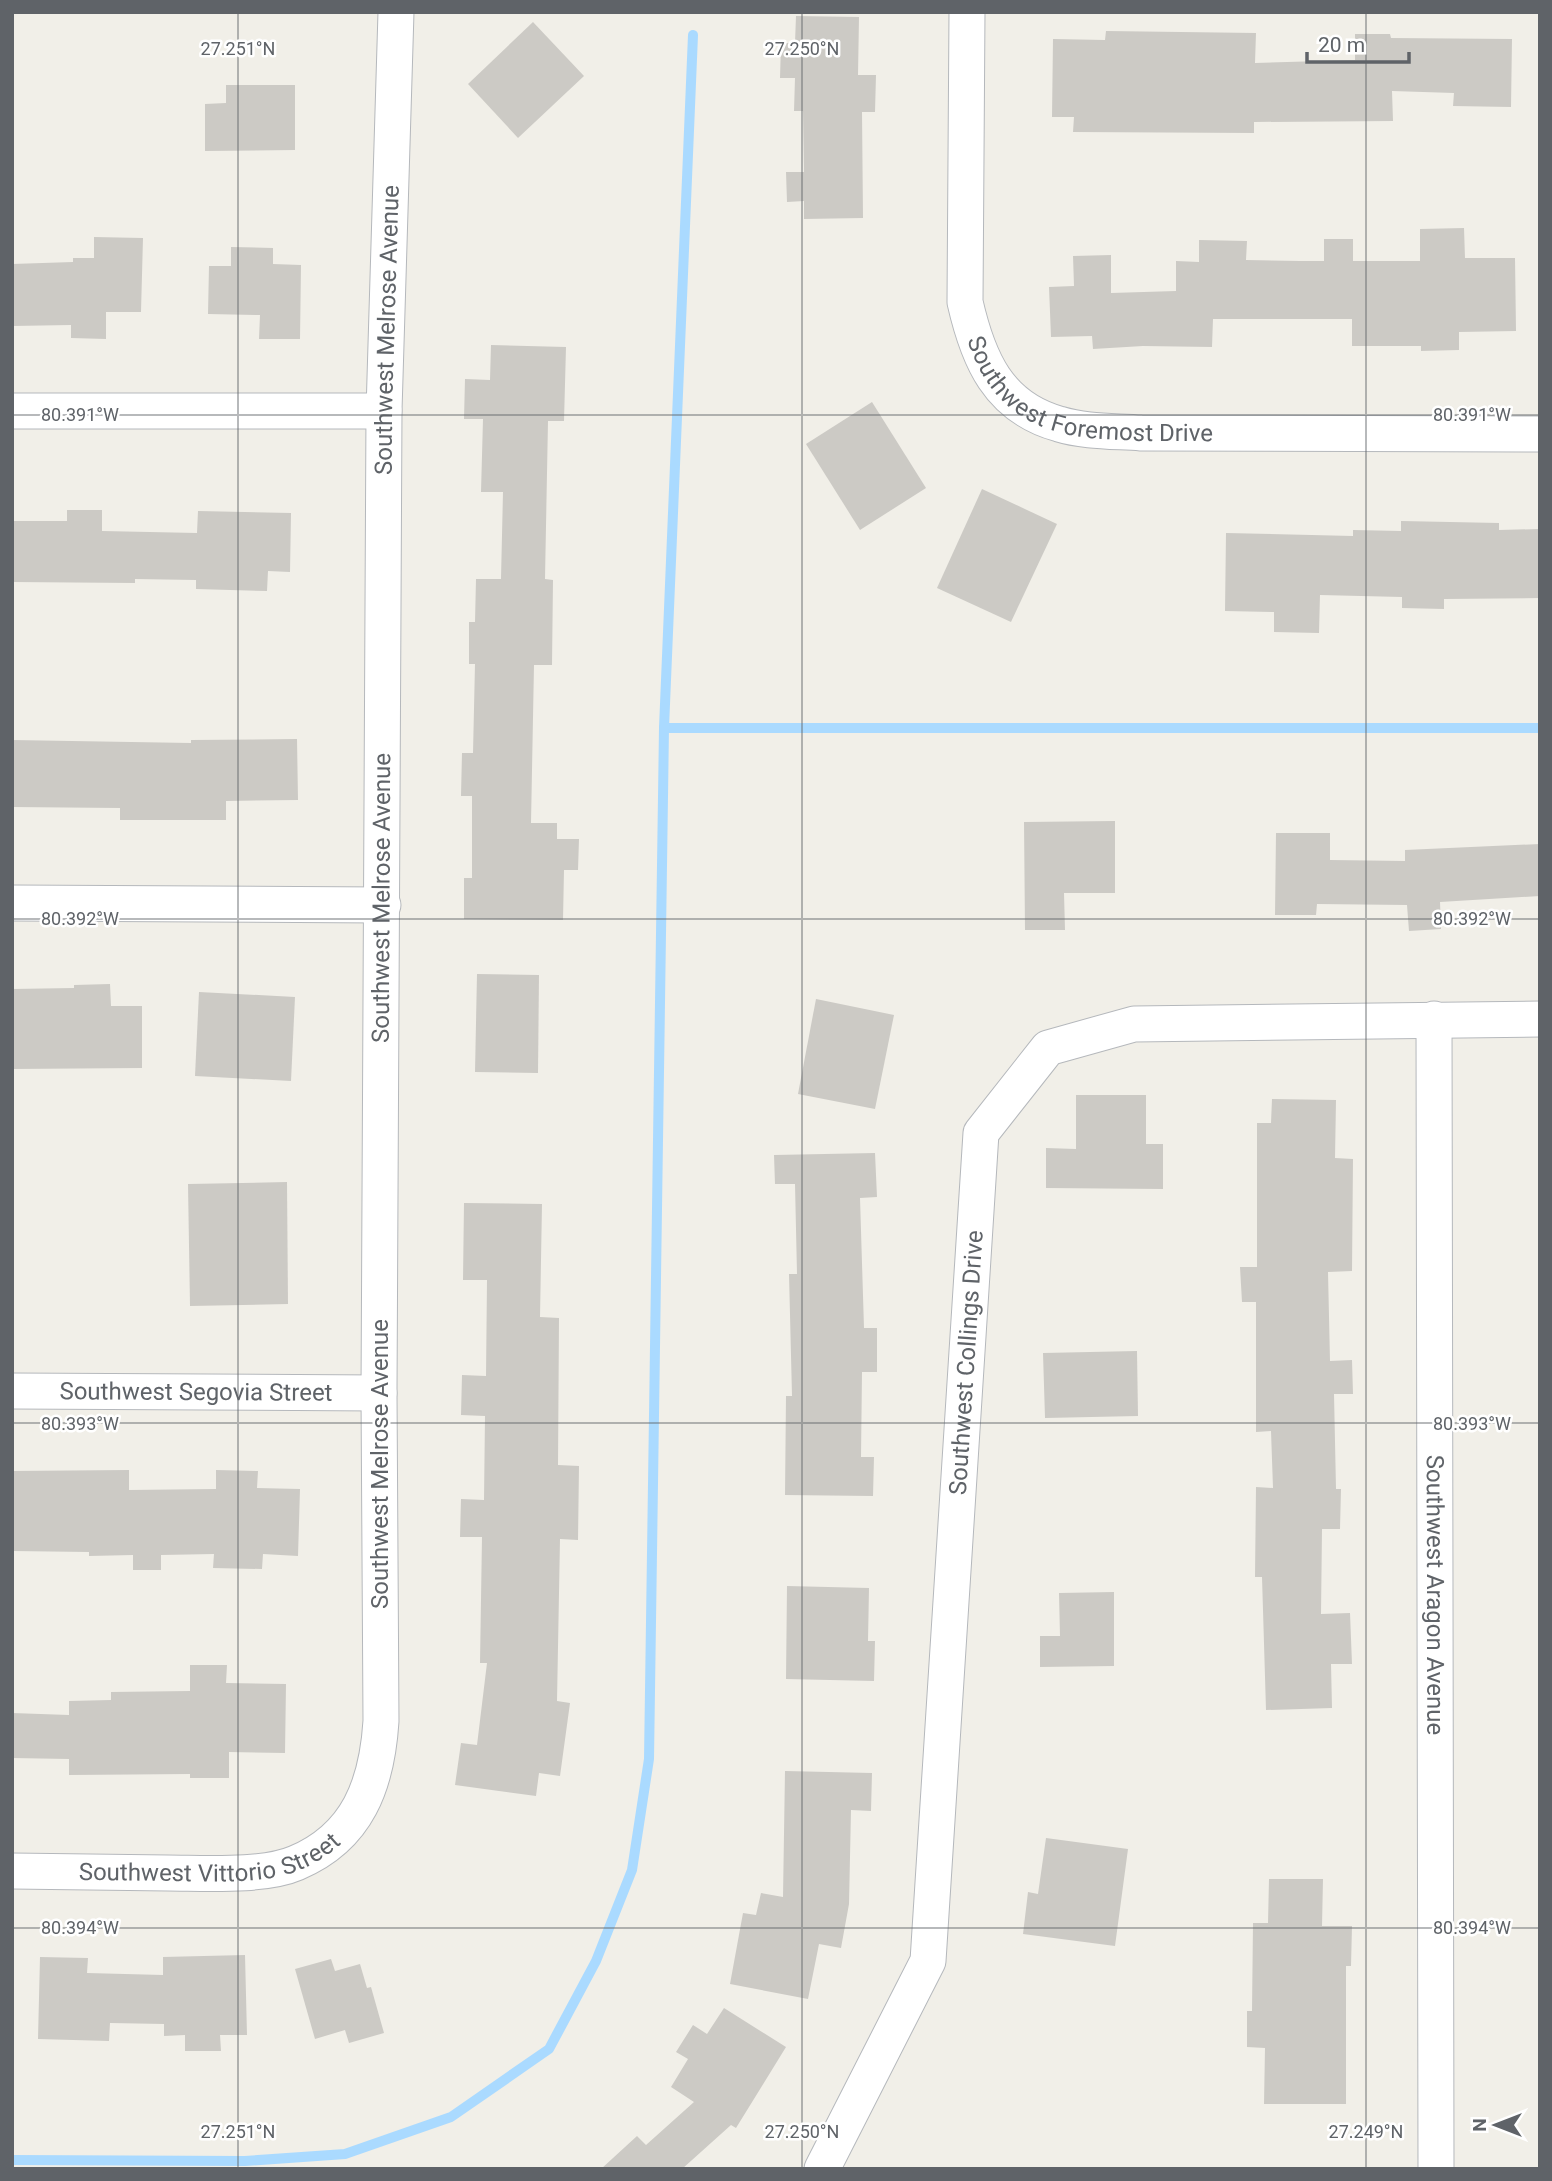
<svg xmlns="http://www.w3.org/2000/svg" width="1552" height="2181" font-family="Roboto,sans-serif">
<rect width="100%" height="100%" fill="#f1efe8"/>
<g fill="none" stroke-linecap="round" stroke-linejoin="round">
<!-- stream -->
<g stroke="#aadaff" stroke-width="10">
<path d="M 664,728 L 1540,728"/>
<path d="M 12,2160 L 245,2161 L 345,2154 L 451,2117 L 549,2049 L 596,1961 L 632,1870 L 649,1759 L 664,728 L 693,35"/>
</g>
</g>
<!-- building -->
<g fill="#cccac5">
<path d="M 796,16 L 859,17 L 858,75 L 876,75 L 875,112 L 862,112 L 863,218 L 804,219 L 804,201 L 787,202 L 786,172 L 804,172 L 803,111 L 794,111 L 795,78 L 780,78 L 781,43 L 795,43 Z"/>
<path d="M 533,22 L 584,76 L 518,138 L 468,84 Z"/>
<path d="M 1106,31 L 1256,33 L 1255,63 L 1355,60 L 1355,34 L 1390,34 L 1391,38 L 1512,39 L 1511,107 L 1453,106 L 1454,93 L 1392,91 L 1393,121 L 1254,122 L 1254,133 L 1073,132 L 1074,117 L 1052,117 L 1053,39 L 1105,40 Z"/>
<path d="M 226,85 L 295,85 L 295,150 L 205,151 L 205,104 L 226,103 Z"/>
<path d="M 1464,228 L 1465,258 L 1515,258 L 1516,331 L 1459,332 L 1459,350 L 1421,351 L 1421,346 L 1352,346 L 1352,319 L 1213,319 L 1212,347 L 1143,346 L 1093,349 L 1092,336 L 1051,337 L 1049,287 L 1074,286 L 1073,256 L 1111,255 L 1111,293 L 1176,291 L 1176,261 L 1199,262 L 1199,240 L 1247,241 L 1246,260 L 1300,261 L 1324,261 L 1324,239 L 1353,239 L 1353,261 L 1420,261 L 1420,229 Z"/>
<path d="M 94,237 L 143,238 L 141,312 L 106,312 L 106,339 L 71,338 L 71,325 L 12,326 L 12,264 L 73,262 L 73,258 L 94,258 Z"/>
<path d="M 231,247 L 273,248 L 273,264 L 301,265 L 300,339 L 259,339 L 260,315 L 208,314 L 209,266 L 231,266 Z"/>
<path d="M 491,345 L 566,347 L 564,421 L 548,421 L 545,579 L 553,580 L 552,665 L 534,665 L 531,823 L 557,823 L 557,839 L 579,839 L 578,870 L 564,870 L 563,920 L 464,919 L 464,878 L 472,878 L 472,796 L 461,796 L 462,753 L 473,753 L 475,664 L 469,664 L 469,622 L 475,622 L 476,579 L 501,579 L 503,492 L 481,492 L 483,419 L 464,419 L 465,379 L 490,380 Z"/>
<path d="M 872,402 L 926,488 L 860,530 L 806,444 Z"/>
<path d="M 982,489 L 1057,524 L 1011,622 L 937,588 Z"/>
<path d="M 67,510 L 102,510 L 102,531 L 197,533 L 198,511 L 291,513 L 290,572 L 268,571 L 267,591 L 196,589 L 196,580 L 135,579 L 135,583 L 12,582 L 12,521 L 67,521 Z"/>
<path d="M 1401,521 L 1499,523 L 1499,530 L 1540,529 L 1540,598 L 1444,599 L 1444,609 L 1402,608 L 1402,597 L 1320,595 L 1319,633 L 1274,632 L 1274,612 L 1225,611 L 1226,533 L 1353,536 L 1353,530 L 1401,531 Z"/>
<path d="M 297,739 L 298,800 L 226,801 L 226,820 L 120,820 L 120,808 L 12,807 L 12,740 L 191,743 L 191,740 Z"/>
<path d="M 1115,821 L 1115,893 L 1064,893 L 1065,930 L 1025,930 L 1024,822 Z"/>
<path d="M 1276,833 L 1330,833 L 1330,860 L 1405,861 L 1405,850 L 1540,844 L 1540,896 L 1440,902 L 1441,929 L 1409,931 L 1407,905 L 1317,904 L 1316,915 L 1275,915 Z"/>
<path d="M 477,974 L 539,975 L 538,1073 L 475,1072 Z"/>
<path d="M 110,984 L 111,1006 L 142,1006 L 142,1068 L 12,1069 L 12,989 L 74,988 L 74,985 Z"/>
<path d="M 199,992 L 295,997 L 291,1081 L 195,1076 Z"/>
<path d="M 816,999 L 894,1015 L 875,1109 L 798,1094 Z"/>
<path d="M 1076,1095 L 1146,1095 L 1146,1144 L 1163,1144 L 1163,1189 L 1046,1188 L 1046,1148 L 1076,1149 Z"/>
<path d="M 1272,1099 L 1336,1100 L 1335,1158 L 1353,1159 L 1352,1271 L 1328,1272 L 1330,1361 L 1352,1360 L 1353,1394 L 1334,1394 L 1336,1489 L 1341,1489 L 1340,1529 L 1322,1529 L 1321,1614 L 1350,1613 L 1352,1664 L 1331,1664 L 1332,1708 L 1266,1710 L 1262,1577 L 1255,1577 L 1256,1487 L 1273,1488 L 1271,1431 L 1256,1432 L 1256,1302 L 1242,1302 L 1240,1267 L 1257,1267 L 1257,1123 L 1271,1123 Z"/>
<path d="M 875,1153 L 877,1197 L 860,1198 L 864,1328 L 877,1328 L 877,1372 L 862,1372 L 861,1457 L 874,1457 L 873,1496 L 785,1495 L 786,1396 L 792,1396 L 789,1274 L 797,1274 L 795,1184 L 775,1184 L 774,1155 Z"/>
<path d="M 287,1182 L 288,1304 L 190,1306 L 188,1184 Z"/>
<path d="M 464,1203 L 542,1204 L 540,1317 L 559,1318 L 558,1465 L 579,1466 L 578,1540 L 560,1539 L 557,1701 L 570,1703 L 560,1776 L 539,1773 L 536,1796 L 455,1785 L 461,1743 L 477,1745 L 487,1663 L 480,1663 L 482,1537 L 460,1537 L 461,1499 L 484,1500 L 485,1416 L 461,1415 L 462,1375 L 486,1376 L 487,1280 L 463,1280 Z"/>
<path d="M 1137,1351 L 1138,1416 L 1045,1418 L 1043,1353 Z"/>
<path d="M 129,1470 L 129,1490 L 216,1489 L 216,1470 L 258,1471 L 257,1488 L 300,1489 L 298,1556 L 263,1554 L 262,1569 L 213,1568 L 214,1554 L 161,1555 L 161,1570 L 133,1570 L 133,1555 L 89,1556 L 89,1552 L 12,1551 L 12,1471 Z"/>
<path d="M 787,1586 L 869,1588 L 868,1641 L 875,1641 L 874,1681 L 786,1679 Z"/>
<path d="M 1114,1592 L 1114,1666 L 1040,1667 L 1040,1636 L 1060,1636 L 1059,1593 Z"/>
<path d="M 190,1665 L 227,1665 L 226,1683 L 286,1684 L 285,1753 L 229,1752 L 229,1778 L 190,1778 L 190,1774 L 69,1775 L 69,1759 L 12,1758 L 12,1713 L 69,1715 L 69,1701 L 111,1700 L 111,1692 L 190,1691 Z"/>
<path d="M 785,1771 L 872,1773 L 871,1811 L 851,1810 L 849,1904 L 841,1948 L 819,1944 L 808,1999 L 730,1984 L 743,1913 L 756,1915 L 761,1893 L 783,1897 Z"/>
<path d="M 1046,1838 L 1128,1849 L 1115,1946 L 1023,1934 L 1028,1892 L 1038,1894 Z"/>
<path d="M 1269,1879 L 1323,1879 L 1322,1926 L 1352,1926 L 1351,1966 L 1346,1966 L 1346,2104 L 1264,2104 L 1265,2048 L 1247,2047 L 1247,2011 L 1252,2011 L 1253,1923 L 1268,1923 Z"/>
<path d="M 245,1955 L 247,2035 L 220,2035 L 221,2051 L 185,2051 L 185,2035 L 164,2036 L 164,2024 L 110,2023 L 109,2041 L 38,2039 L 40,1957 L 88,1958 L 87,1973 L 163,1975 L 163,1957 Z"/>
<path d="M 331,1959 L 335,1971 L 360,1964 L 367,1988 L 371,1987 L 384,2033 L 349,2043 L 345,2030 L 315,2039 L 295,1969 Z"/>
<path d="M 724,2008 L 786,2047 L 736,2128 L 731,2125 L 682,2169 L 601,2169 L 637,2136 L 646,2145 L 694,2102 L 671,2087 L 688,2059 L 676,2052 L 693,2025 L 707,2034 Z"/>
</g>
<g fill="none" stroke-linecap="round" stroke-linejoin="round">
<!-- street casing -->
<g stroke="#b5b8bc" stroke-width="37">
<g id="street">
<path id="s1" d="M 967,12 L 965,302 C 978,359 998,407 1059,424 C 1085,432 1114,431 1141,433 L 1540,434"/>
<path d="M 12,411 L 384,411"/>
<path d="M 12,903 L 383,905"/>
<path id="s2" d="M 1434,1019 L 1436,2169"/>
<path id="s3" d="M 12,1391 L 379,1393"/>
<path id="s4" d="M 12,1871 C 64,1872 116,1872 168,1873 C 203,1873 264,1877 296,1863 C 358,1837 377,1784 381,1721 L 379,1393 L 384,411 L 396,12"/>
<path id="s5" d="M 822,2169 L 928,1961 L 981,1133 L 1048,1048 L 1134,1024 L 1540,1019"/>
</g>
</g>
<!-- street -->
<use href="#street" stroke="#fff" stroke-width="35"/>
</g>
<!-- ticks -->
<path fill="none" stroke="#5f6368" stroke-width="2" stroke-opacity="0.45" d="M 238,12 L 238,2169M 802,12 L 802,2169M 1366,12 L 1366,2169M 12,415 L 1540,415M 12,919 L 1540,919M 12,1423 L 1540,1423M 12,1928 L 1540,1928"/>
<g text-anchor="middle" stroke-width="5" stroke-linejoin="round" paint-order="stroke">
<!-- street labels -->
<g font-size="24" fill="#5f6368" stroke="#fff">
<text dy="8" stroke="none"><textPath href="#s4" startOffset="1852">Southwest Melrose Avenue</textPath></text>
<text dy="8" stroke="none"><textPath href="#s1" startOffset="467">Southwest Foremost Drive</textPath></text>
<text dy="8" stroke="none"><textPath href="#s4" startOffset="1284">Southwest Melrose Avenue</textPath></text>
<text dy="8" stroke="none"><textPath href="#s5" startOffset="833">Southwest Collings Drive</textPath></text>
<text dy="8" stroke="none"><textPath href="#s3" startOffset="184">Southwest Segovia Street</textPath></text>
<text transform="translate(380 1464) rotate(-90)" y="8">Southwest Melrose Avenue</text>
<text dy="8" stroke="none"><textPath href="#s2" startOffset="576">Southwest Aragon Avenue</textPath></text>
<text dy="8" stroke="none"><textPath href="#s4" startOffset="200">Southwest Vittorio Street</textPath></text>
</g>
</g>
<g font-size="18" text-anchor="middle" fill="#5f6368" stroke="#fff" stroke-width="5" stroke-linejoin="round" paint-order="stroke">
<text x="238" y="55">27.251°N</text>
<text x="802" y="55">27.250°N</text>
<text x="1472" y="421">80.391°W</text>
<text x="80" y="421">80.391°W</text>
<text x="1472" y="925">80.392°W</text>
<text x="80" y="925">80.392°W</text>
<text x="1472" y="1430">80.393°W</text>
<text x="80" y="1430">80.393°W</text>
<text x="80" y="1934">80.394°W</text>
<text x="1472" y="1934">80.394°W</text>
<text x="238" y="2138">27.251°N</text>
<text x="802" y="2138">27.250°N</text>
<text x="1366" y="2138">27.249°N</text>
</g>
<!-- border -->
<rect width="1552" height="2181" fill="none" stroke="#5f6368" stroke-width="28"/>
<!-- north arrow -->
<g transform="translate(1496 2125) rotate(270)" stroke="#ffffff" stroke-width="5" paint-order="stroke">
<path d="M0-5L12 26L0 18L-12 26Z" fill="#5f6368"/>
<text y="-10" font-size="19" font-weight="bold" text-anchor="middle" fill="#5f6368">N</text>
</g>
<!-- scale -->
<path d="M1307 52v10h102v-10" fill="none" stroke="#5f6368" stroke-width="3.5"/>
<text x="1318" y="52" font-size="21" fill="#5f6368" stroke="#ffffff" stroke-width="5" paint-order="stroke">20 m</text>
</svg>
